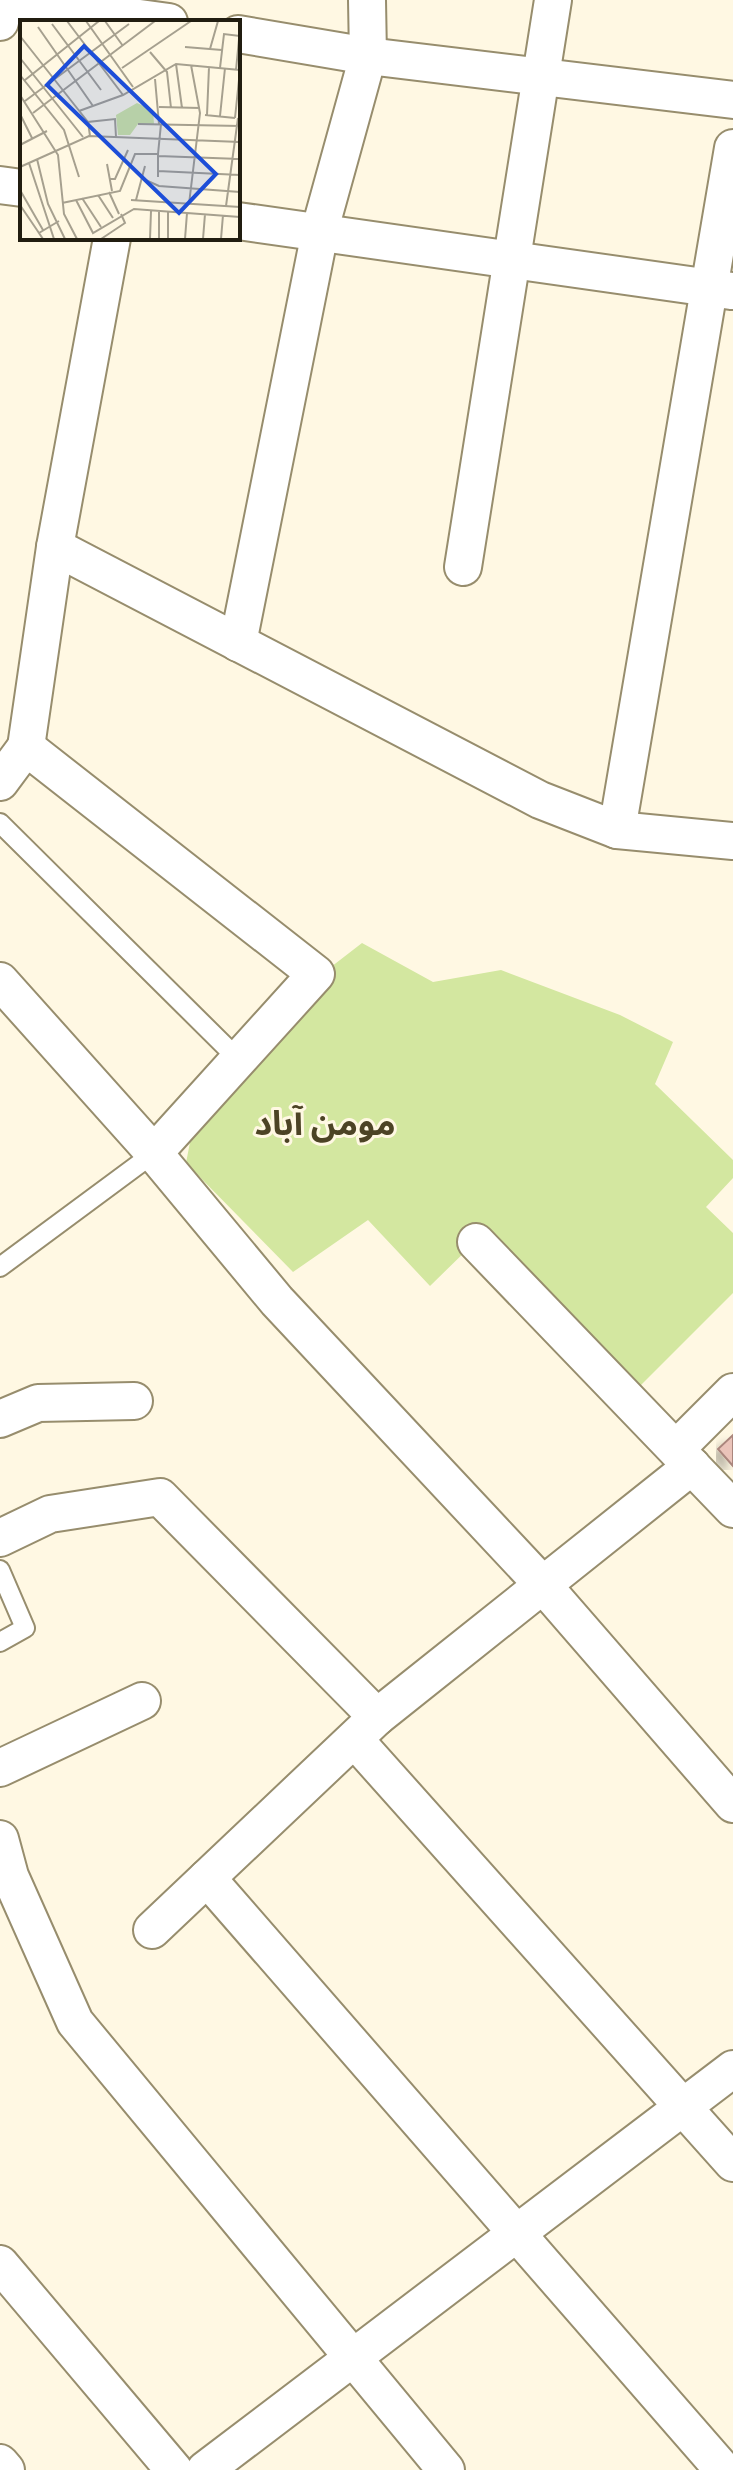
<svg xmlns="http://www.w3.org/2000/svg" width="733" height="2470" font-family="'IBM Plex Serif','Noto Sans Arabic',serif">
<defs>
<filter id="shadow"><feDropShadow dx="-7" dy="7" stdDeviation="4" flood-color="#0004"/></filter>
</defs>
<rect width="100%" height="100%" fill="#fff8e3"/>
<!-- green -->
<path fill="#d3e7a0" d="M 362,943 L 433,982 L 501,970 L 620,1015 L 673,1042 L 655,1084 L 733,1160 L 733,1178 L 706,1207 L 733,1233 L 733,1293 L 626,1400 L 476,1241 L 430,1286 L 368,1220 L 293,1272 L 186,1163 L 191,1137 L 318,977 Z"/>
<!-- building -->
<path fill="#eac3b9" stroke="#aa867d" stroke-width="2" filter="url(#shadow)" d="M 733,1435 L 733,1466 L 718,1449 Z"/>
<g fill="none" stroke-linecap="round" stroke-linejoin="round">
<!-- lane casing -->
<g stroke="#978d6d" stroke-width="22">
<g id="lane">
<path d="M 0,823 L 237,1058"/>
<path d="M 0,1267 L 154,1153"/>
<path d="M 0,1570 L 25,1628 L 0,1642"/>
</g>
</g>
<!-- street casing -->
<g stroke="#978d6d" stroke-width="40">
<g id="street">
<path d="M 0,22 L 4,0 L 169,22"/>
<path d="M 238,34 L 368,56 L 733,100"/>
<path d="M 0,185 L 22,188"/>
<path d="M 238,221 L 731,291"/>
<path d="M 55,547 L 540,800 L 617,830 L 733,841"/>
<path d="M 463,567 L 553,0"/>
<path d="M 238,643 L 322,222 L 368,56 L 367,0"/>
<path d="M 26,747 L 55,547 L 112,238"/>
<path d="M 0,782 L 26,747 L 316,974 L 154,1153"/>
<path d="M 617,830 L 733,148"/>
<path d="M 0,981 L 154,1153 L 277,1301 L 542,1584 L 733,1804"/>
<path d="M 476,1242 L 733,1509"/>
<path d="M 0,1419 L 38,1403 L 134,1401"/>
<path d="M 676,1449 L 733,1392"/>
<path d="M 0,1538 L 50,1514 L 160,1497 L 377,1717 L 152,1930"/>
<path d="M 377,1717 L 692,1466"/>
<path d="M 355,1740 L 733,2163"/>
<path d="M 0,1768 L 142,1701"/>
<path d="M 0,1839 L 10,1876 L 75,2022 L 446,2470"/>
<path d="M 207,1878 L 723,2470"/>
<path d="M 0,2264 L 174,2470"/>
<path d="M 0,2463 L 6,2470"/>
<path d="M 205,2470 L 733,2069"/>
</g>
</g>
<!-- lane -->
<use href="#lane" stroke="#fff" stroke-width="18"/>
<!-- street -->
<use href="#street" stroke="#fff" stroke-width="36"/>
</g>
<g text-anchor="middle" stroke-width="6" stroke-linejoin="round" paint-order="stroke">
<!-- district labels -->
<g font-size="34" font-weight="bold" fill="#4c4325" stroke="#fff8e3">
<text x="325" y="1135">مومن آباد</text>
</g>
</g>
<!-- overview -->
<g transform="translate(20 20)">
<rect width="220" height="220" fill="#fff8e3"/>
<path d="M 117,83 L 133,90 L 134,104 L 118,104 L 110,115 L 98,115 L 96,95 Z" fill="#d3e7a0"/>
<path fill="none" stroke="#a6a08f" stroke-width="2" d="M 47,1 L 103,75M 66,1 L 113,67M 85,1 L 103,26M 32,4 L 81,70M 18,7 L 73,86M 0,16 L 68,102M 165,27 L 202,30M 190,29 L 198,1M 130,32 L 147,52 L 151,88M 0,38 L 63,117M 156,44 L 162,88M 102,48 L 171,1M 200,48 L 204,14 L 220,16M 216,50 L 220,9M 0,55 L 44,110 L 59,157M 135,59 L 139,104M 5,60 L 79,1M 0,75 L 38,135 L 44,194 L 57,219M 5,81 L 109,4M 139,87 L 180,88M 59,91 L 103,75 L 156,44 L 220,50M 13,93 L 135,1M 0,94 L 12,118M 185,95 L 215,98M 187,95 L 189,47M 200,96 L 205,48M 215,98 L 220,50M 118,104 L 220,106M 70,116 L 68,102 L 95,99 L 96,117M 0,125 L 27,111M 138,134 L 141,104M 138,136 L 220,139M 17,139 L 28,184 L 45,219M 9,143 L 34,219M 87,144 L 92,171M 0,147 L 69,116 L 220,122M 138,151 L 220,155M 121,158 L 139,166 L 220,172M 90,159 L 95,159 L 108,130M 0,170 L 23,210M 89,172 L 99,194M 78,175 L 93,198M 62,178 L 81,207M 56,180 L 73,213 L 114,189 L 220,197M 111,180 L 220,187M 116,180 L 125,146M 42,183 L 100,171 L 115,134 L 138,134 L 138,157M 169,184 L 180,93 L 171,45M 0,185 L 19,213M 206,186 L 218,98M 23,219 L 19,213 L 39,201M 81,219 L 105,203 L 101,194M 130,219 L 131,191M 139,219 L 139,191M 148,219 L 148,192M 165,219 L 167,193M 183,219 L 185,194M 201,219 L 203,195"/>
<path fill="#1d4ed8" fill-opacity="0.15" stroke="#1d4ed8" stroke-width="4" d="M 64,26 L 196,154 L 159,193 L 27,65 Z"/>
<rect width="220" height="220" fill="none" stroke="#211d10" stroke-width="4"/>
</g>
</svg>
